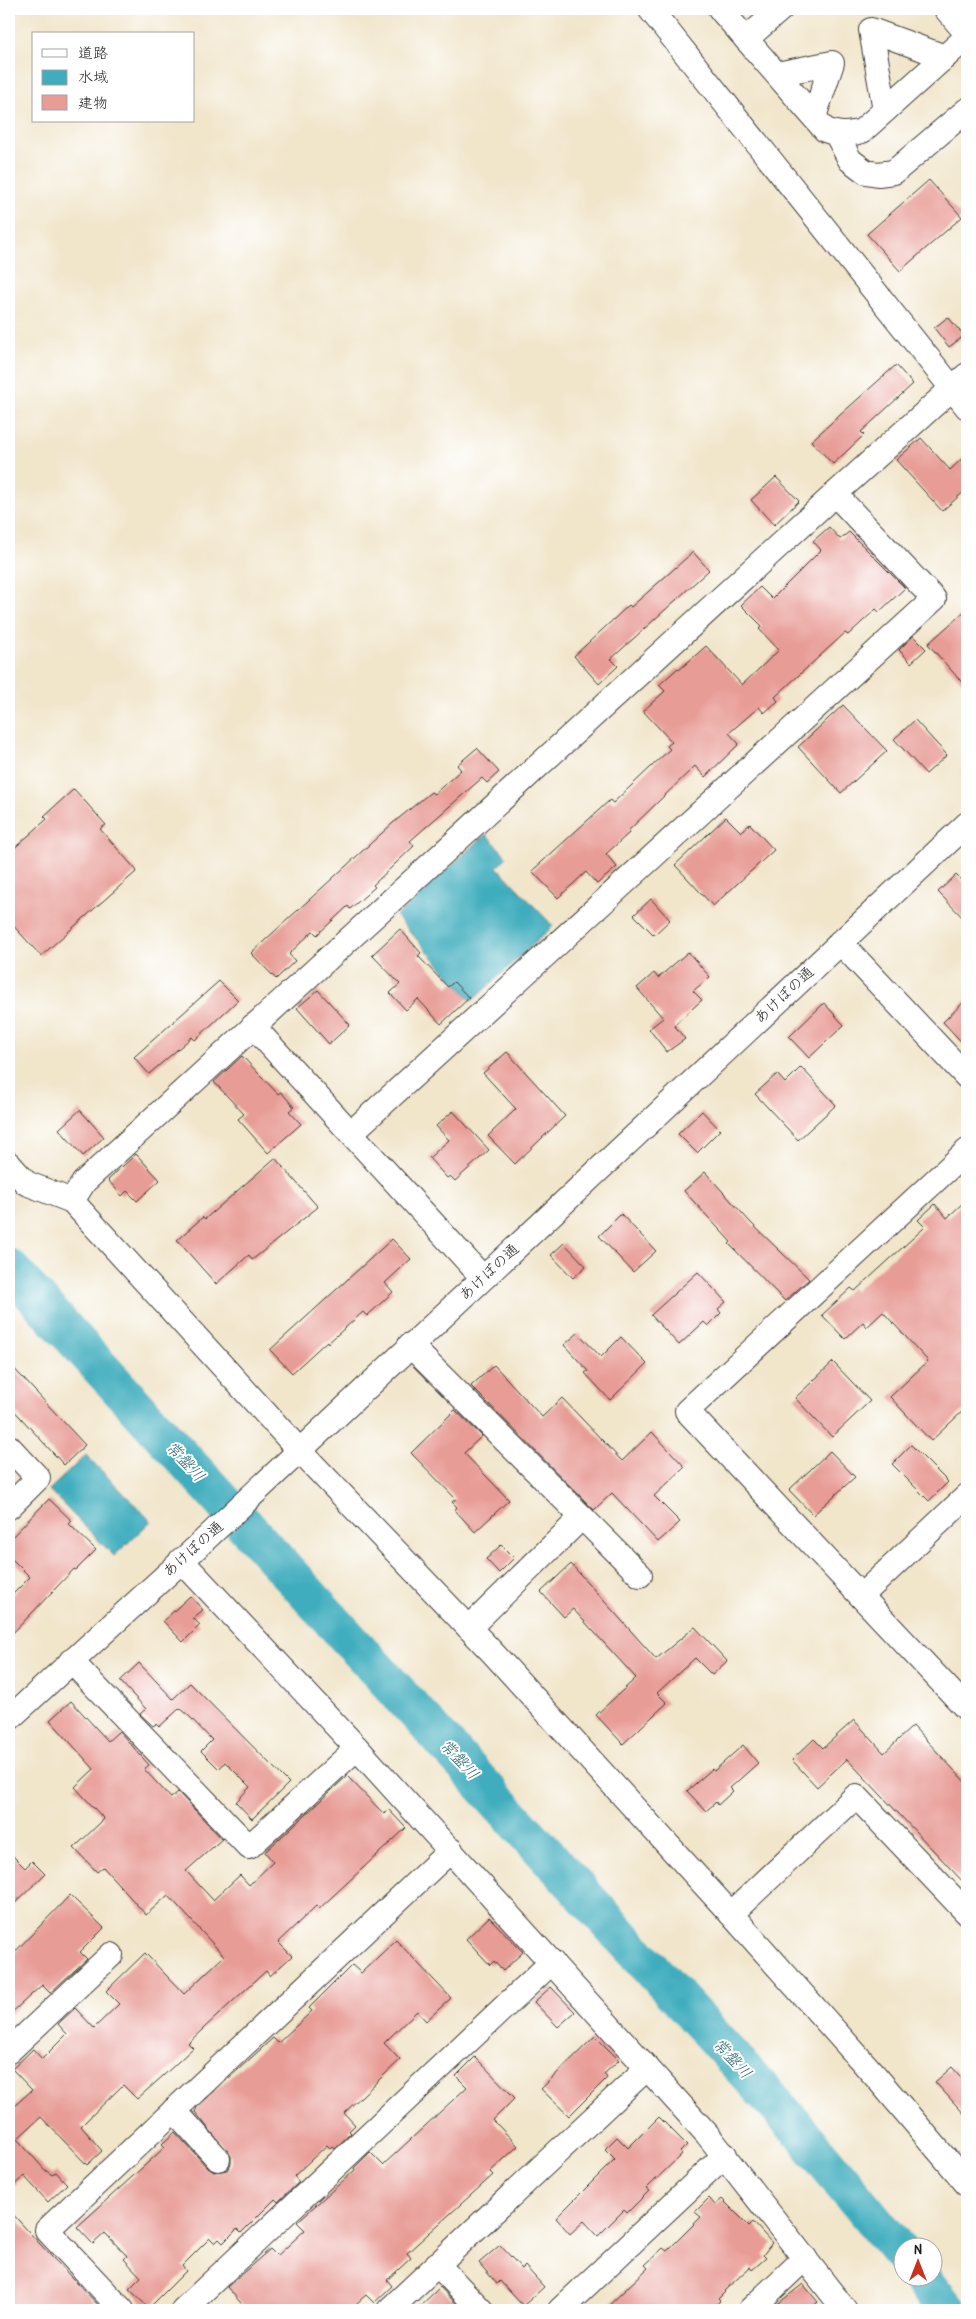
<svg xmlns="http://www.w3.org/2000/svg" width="976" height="2319" font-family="'Patrick Hand','Klee One',sans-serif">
<rect width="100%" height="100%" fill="#fff"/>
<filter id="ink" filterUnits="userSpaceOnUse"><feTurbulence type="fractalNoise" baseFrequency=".02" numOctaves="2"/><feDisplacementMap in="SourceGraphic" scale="10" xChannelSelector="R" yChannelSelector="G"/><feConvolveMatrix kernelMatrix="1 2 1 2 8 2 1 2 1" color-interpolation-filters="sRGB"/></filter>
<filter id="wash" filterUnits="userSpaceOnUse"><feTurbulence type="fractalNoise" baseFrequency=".0096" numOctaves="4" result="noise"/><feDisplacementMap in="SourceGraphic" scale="20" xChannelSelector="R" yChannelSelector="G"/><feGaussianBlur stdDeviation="1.12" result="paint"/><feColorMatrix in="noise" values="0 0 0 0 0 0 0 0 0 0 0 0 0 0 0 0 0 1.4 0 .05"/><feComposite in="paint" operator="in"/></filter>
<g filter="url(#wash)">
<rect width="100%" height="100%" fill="#f1e5ca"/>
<!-- water -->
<g fill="#40adbe" stroke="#2e646d">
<path d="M 486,834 L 507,857 L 497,867 L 553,926 L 472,1001 L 396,916 Z"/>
<path d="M 86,1455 L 151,1521 L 114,1556 L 49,1490 Z"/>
</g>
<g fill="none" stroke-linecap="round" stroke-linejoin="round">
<!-- river -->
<g stroke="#40adbe" stroke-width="39">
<path d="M 9,1268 L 799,2130 L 904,2257"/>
<path d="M 920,2276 L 947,2310"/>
</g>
</g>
<g id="blocks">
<!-- building -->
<g fill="#e89c96">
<path d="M 929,180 L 962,217 L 900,271 L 867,234 Z"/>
<path d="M 948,317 L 964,336 L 949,347 L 934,328 Z"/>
<path d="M 896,365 L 913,384 L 861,432 L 864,435 L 833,464 L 811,441 Z"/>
<path d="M 921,438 L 950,470 L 967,454 L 967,489 L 942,511 L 896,460 Z"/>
<path d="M 776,477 L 799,501 L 774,525 L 751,500 Z"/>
<path d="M 829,527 L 840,539 L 849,532 L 905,588 L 879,612 L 876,609 L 848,635 L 845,633 L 775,697 L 778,701 L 764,713 L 759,707 L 729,733 L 739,744 L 705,777 L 695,766 L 628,831 L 629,833 L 606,854 L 617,867 L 597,884 L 586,872 L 558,898 L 532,871 L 610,800 L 613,803 L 670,749 L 667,746 L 672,742 L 643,711 L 665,691 L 659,685 L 678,668 L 679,670 L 706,646 L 742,685 L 779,650 L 759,629 L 762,626 L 741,605 L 760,587 L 772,599 L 821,550 L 813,541 Z"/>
<path d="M 693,552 L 709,570 L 611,659 L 618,666 L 599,684 L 574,656 L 629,605 L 631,607 Z"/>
<path d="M 967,609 L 967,688 L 928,644 Z"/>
<path d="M 913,636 L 926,649 L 911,663 L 899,650 Z"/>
<path d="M 843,705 L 887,751 L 841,793 L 798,747 Z"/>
<path d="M 915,720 L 947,755 L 926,774 L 894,739 Z"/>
<path d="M 477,748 L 499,772 L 487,783 L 482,778 L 410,841 L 414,846 L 373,885 L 375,887 L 350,909 L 348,906 L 317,935 L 313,931 L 289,954 L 295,961 L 276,979 L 251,953 L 393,823 L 431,792 L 434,794 L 461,770 L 457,765 Z"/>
<path d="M 74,789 L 106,825 L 100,829 L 137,871 L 41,956 L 9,921 L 9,853 L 47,819 L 44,816 Z"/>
<path d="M 726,817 L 741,832 L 750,824 L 774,850 L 713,906 L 675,865 Z"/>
<path d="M 956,875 L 967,886 L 967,922 L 938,892 Z"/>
<path d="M 651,899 L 670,920 L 654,935 L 634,915 Z"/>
<path d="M 400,929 L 421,953 L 418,956 L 448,987 L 454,982 L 469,998 L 441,1024 L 418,999 L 406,1010 L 390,993 L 400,984 L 372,955 Z"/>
<path d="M 688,952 L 710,977 L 693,991 L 702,1000 L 674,1025 L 685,1039 L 667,1052 L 649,1029 L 663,1018 L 637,988 L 654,973 L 658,978 Z"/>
<path d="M 219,981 L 238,1000 L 195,1040 L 192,1037 L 149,1074 L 134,1057 Z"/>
<path d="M 318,990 L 350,1025 L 329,1044 L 297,1008 Z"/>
<path d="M 967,999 L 967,1048 L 943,1022 Z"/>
<path d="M 824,1003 L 844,1025 L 809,1058 L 789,1037 Z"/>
<path d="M 507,1052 L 565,1116 L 515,1164 L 488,1136 L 516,1109 L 483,1073 Z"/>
<path d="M 242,1056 L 278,1094 L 281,1092 L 294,1107 L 289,1111 L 301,1124 L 268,1153 L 238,1119 L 244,1114 L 214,1082 Z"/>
<path d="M 801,1067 L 836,1105 L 798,1140 L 755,1094 L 777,1074 L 785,1083 Z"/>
<path d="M 80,1110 L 104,1137 L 83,1156 L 59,1129 Z"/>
<path d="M 453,1111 L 489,1150 L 455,1181 L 450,1176 L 447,1178 L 429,1158 L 449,1140 L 436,1126 Z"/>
<path d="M 702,1111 L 720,1130 L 697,1153 L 678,1134 Z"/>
<path d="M 136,1154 L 160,1180 L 137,1201 L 127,1191 L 122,1196 L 108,1180 Z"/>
<path d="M 275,1158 L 318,1207 L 252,1260 L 249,1255 L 216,1284 L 177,1240 L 203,1217 L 205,1219 Z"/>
<path d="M 705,1172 L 751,1223 L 809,1279 L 785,1301 L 729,1244 L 731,1242 L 684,1191 Z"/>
<path d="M 967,1199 L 967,1407 L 931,1441 L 890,1397 L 928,1361 L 883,1312 L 867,1327 L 863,1322 L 845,1339 L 822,1315 L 851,1288 L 855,1291 L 925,1227 L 918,1220 L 935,1204 L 947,1218 Z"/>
<path d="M 621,1214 L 656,1251 L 633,1272 L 599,1236 Z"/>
<path d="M 392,1239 L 411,1259 L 385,1283 L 393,1292 L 367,1316 L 363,1312 L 328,1343 L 327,1341 L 292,1373 L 270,1350 Z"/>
<path d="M 564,1243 L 586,1266 L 573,1278 L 551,1255 Z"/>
<path d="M 698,1272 L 726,1302 L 718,1309 L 721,1313 L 708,1326 L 704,1322 L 679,1345 L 651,1315 Z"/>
<path d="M 578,1333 L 601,1357 L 621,1337 L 647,1364 L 610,1400 L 585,1373 L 588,1371 L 564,1345 Z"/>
<path d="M 833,1362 L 870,1401 L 832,1437 L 795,1398 Z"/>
<path d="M 9,1363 L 85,1445 L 64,1465 L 9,1405 Z"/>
<path d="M 494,1365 L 542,1417 L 562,1398 L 622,1461 L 652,1432 L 685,1467 L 654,1496 L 680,1522 L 658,1542 L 612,1493 L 594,1510 L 471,1386 Z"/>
<path d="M 455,1410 L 482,1436 L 464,1453 L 509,1500 L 475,1532 L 455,1510 L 457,1507 L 452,1502 L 456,1499 L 411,1453 Z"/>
<path d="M 911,1445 L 948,1482 L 929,1501 L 892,1464 Z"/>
<path d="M 830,1451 L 855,1477 L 813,1515 L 789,1490 Z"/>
<path d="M 49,1499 L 72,1521 L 69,1524 L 96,1550 L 76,1570 L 74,1569 L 9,1637 L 9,1598 L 30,1577 L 9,1556 L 9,1540 Z"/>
<path d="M 501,1545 L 514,1558 L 499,1573 L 486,1559 Z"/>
<path d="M 571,1564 L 656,1659 L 695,1627 L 727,1661 L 712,1675 L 695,1658 L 657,1693 L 667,1703 L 623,1744 L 596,1715 L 636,1678 L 573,1609 L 564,1617 L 541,1592 Z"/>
<path d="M 190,1596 L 203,1610 L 193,1618 L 200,1625 L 183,1642 L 163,1621 Z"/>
<path d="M 139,1663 L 173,1699 L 190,1683 L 289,1783 L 252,1819 L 236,1802 L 250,1787 L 225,1762 L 219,1769 L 201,1751 L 212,1740 L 189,1716 L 180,1708 L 159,1727 L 156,1724 L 153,1726 L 140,1714 L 146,1709 L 120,1681 Z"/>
<path d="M 71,1701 L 108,1741 L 119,1731 L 149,1765 L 144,1769 L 171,1798 L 178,1792 L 222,1839 L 186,1871 L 213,1900 L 240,1875 L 249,1885 L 273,1862 L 265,1852 L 347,1776 L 384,1814 L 389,1810 L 406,1828 L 319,1909 L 316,1906 L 278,1942 L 292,1956 L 270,1976 L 266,1971 L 233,2001 L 188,2043 L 193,2048 L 164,2075 L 137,2099 L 123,2085 L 81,2126 L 102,2151 L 87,2165 L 41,2117 L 17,2139 L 45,2170 L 52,2175 L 56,2172 L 67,2184 L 48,2202 L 24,2176 L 9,2190 L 9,2111 L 32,2090 L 12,2069 L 33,2049 L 42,2059 L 67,2034 L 58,2024 L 75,2008 L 94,2028 L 119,2004 L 106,1991 L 145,1953 L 184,1994 L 224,1956 L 168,1895 L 146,1915 L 103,1867 L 97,1872 L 74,1848 L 104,1819 L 75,1787 L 94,1769 L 50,1720 Z"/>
<path d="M 854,1720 L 884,1753 L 913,1726 L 967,1784 L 967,1886 L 847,1759 L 817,1787 L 792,1760 L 814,1739 L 823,1748 Z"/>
<path d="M 743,1745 L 758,1763 L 730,1788 L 733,1791 L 718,1805 L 716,1802 L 706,1811 L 687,1791 L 712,1769 L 714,1771 Z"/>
<path d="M 9,1852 L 25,1868 L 32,1861 L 45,1874 L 9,1909 Z"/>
<path d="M 70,1895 L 104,1928 L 80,1952 L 87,1959 L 50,1993 L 42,1985 L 9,2015 L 9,1958 Z"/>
<path d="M 489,1917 L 523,1952 L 503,1971 L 494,1961 L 490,1965 L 466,1939 Z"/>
<path d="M 396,1940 L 451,1998 L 426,2021 L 417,2011 L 384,2043 L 400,2060 L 344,2113 L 355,2125 L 349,2131 L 351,2133 L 335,2148 L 332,2146 L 330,2148 L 327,2145 L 294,2176 L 299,2182 L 278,2202 L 275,2199 L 241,2233 L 237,2229 L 223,2243 L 219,2239 L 215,2243 L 210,2238 L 182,2266 L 186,2271 L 149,2308 L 129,2289 L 141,2277 L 124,2259 L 127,2256 L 105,2233 L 93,2244 L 77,2227 L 165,2147 L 162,2144 L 175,2132 L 208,2168 L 214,2172 L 227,2170 L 231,2164 L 231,2156 L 195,2112 L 197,2107 L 273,2038 L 278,2043 L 312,2011 L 309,2008 L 352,1965 L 361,1973 Z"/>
<path d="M 551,1987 L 575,2012 L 558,2027 L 534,2002 Z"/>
<path d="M 595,2036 L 619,2060 L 604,2074 L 607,2078 L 569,2116 L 541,2089 Z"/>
<path d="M 475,2057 L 515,2098 L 493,2120 L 518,2146 L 490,2172 L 493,2175 L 407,2253 L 411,2258 L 387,2280 L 392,2286 L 374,2303 L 366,2295 L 349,2310 L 247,2310 L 227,2287 L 270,2249 L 277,2256 L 305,2230 L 297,2222 L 355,2170 L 354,2168 L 370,2152 L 383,2165 L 467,2087 L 456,2076 Z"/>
<path d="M 952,2067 L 967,2084 L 967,2117 L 935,2082 Z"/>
<path d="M 659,2117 L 687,2145 L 680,2152 L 682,2154 L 646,2189 L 649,2191 L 627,2213 L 624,2210 L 598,2236 L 584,2221 L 570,2234 L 556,2218 L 615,2159 L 605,2149 L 617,2137 L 628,2148 Z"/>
<path d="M 709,2198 L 715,2205 L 722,2199 L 749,2226 L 753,2222 L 772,2243 L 763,2255 L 766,2258 L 752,2270 L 750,2267 L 724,2291 L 725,2292 L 718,2299 L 720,2301 L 710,2310 L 604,2310 L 648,2268 L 645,2265 L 663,2248 L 667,2251 L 701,2217 L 695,2212 Z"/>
<path d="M 9,2210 L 50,2255 L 103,2310 L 9,2310 Z"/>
<path d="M 500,2245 L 522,2269 L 525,2266 L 544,2287 L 523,2306 L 500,2281 L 497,2284 L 479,2263 Z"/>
<path d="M 803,2284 L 818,2302 L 808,2310 L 770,2310 Z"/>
<path d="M 440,2287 L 462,2310 L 416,2310 Z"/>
</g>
</g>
</g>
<g filter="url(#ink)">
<use href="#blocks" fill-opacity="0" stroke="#3c3a36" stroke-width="1"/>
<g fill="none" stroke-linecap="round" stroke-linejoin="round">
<!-- minor casing -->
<g stroke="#3c3a36" stroke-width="26">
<g id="minor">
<path d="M 650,9 L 967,407"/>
<path d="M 720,9 L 825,130 C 839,135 848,135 862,131 L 967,37"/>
<path d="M 946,9 L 967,34"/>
<path d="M 746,39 L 781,9"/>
<path d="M 777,74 L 832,63 L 814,117"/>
<path d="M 885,110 L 871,30 L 945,57"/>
<path d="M 837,135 L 850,160 L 866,172 L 878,174 L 894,172 L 967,110"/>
<path d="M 840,942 L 967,1077"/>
<path d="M 253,1026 L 483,1278"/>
<path d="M 351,1133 L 934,599 L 835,494"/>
<path d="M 967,1151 L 687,1411 L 967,1709"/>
<path d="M 9,1164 L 26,1183 L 72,1201 L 299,1450 L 492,1652 L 731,1914 L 877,2078 L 967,2184"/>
<path d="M 72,1201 L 84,1182 L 835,494 L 967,375"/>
<path d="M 410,1345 L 640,1575"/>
<path d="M 9,1447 L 38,1478 L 9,1507"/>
<path d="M 181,1560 L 357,1748 L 707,2134 L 845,2310"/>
<path d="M 861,1596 L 967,1496"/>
<path d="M 469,1628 L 582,1517"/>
<path d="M 71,1661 L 249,1847 L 357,1748"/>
<path d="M 9,1719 L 197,1547 L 967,824"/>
<path d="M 731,1914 L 856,1796 L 967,1913"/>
<path d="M 9,2051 L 111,1955"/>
<path d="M 174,2110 L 218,2159"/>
<path d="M 437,2264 L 481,2310"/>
<path d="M 122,2310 L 47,2230 L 451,1850"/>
<path d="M 183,2310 L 552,1962"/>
<path d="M 389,2310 L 647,2068"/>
<path d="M 560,2310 L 725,2155"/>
<path d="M 750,2310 L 805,2258"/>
</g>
</g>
<!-- minor -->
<use href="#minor" stroke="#fff" stroke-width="24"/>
</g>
</g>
<g text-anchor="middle" stroke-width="4" stroke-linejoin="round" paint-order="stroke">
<!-- street labels -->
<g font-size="15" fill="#1c1c1c" stroke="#fff">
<text transform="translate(784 995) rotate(-43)" y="5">あけぼの通</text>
<text transform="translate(489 1272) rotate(-43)" y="5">あけぼの通</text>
<text transform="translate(193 1549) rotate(-42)" y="5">あけぼの通</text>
</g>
<!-- water labels -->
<g font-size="16" font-style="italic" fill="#2e646d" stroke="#fff">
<text transform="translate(186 1461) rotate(47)" y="6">常盤川</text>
<text transform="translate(460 1759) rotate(47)" y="6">常盤川</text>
<text transform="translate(733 2058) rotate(47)" y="6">常盤川</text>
</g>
</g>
<!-- margin -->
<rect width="976" height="2319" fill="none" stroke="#fff" stroke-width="30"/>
<!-- legend -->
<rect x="32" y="32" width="162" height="90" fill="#ffffff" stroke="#a4a4a4"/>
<rect x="42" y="49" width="25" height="8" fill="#ffffff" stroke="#a4a4a4"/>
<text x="78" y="58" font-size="15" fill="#1c1c1c">道路</text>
<rect x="42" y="70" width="25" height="15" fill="#40adbe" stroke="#a4a4a4"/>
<text x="78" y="82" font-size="15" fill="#1c1c1c">水域</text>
<rect x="42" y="95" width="25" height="15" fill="#e89c96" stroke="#a4a4a4"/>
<text x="78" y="108" font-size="15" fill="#1c1c1c">建物</text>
<!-- north arrow -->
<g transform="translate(918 2262)"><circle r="24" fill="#ffffff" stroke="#a4a4a4"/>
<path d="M0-4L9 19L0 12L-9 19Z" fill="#c8321e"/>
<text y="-8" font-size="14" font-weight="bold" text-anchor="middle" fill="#1c1c1c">N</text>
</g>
</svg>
